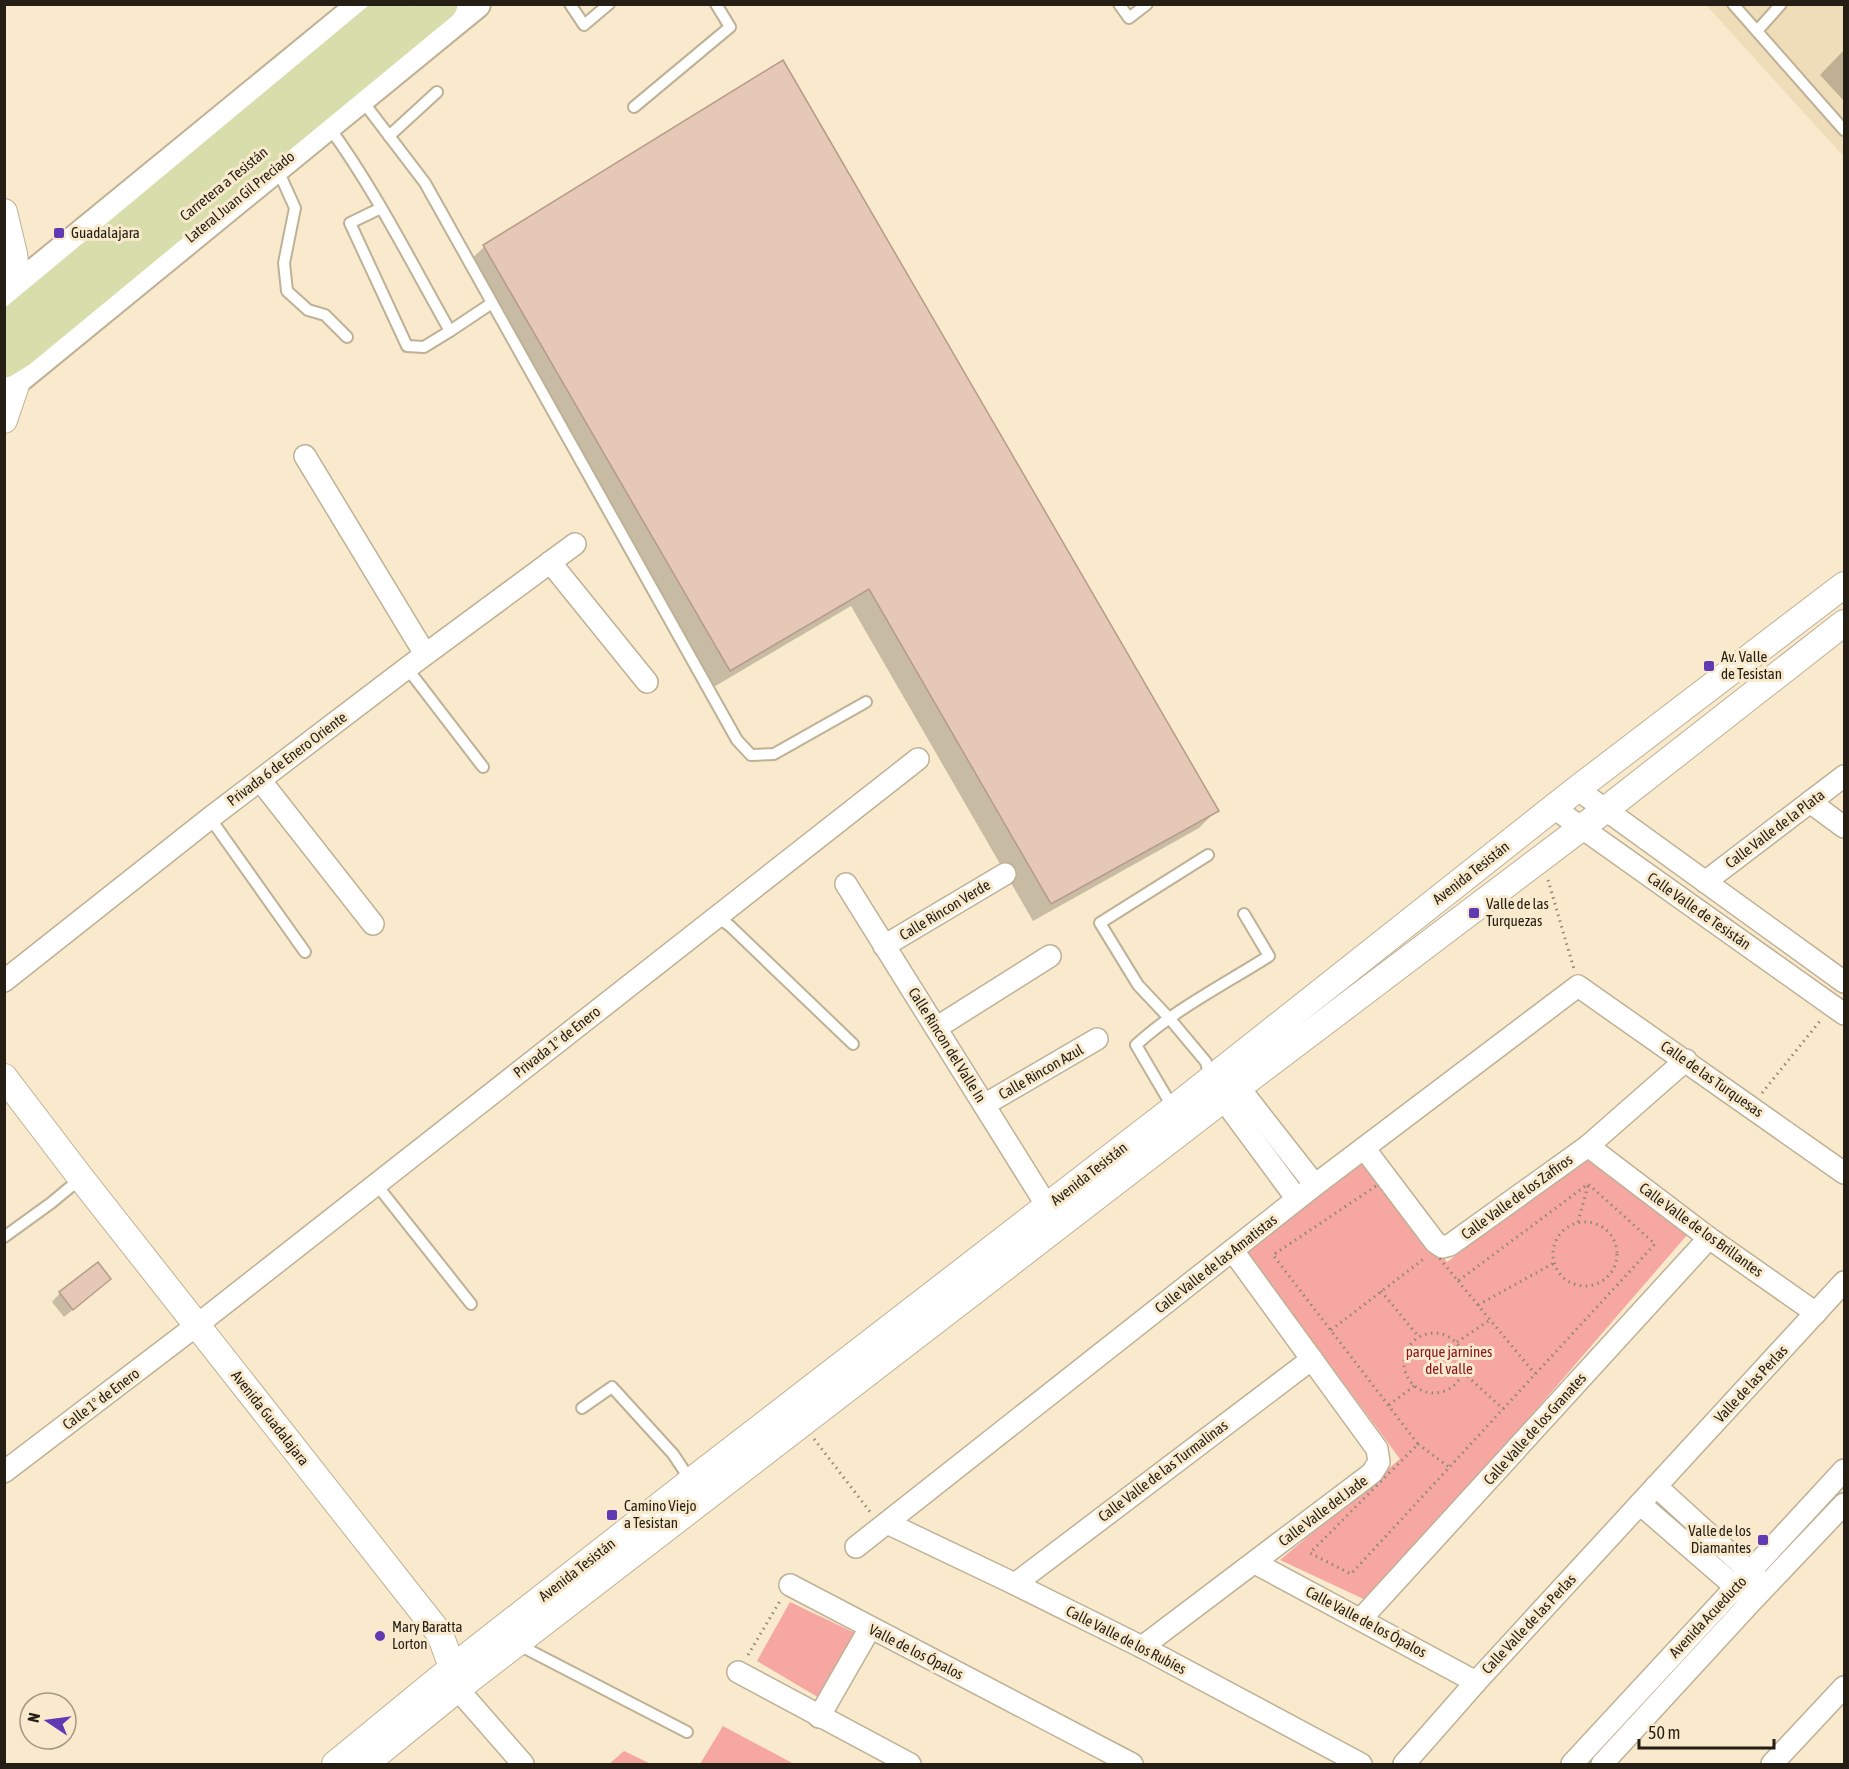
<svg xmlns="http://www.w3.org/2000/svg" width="1849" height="1769" font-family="'Asap Condensed',sans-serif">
<rect width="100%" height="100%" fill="#f9eacd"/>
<!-- built -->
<path fill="#efddba" d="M 1706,5 L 1844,5 L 1844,157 Z"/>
<!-- green -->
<g fill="#f6a7a2">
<path d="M 1363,1156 L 1447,1262 L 1586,1157 L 1687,1235 L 1370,1602 L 1280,1560 L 1400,1459 L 1247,1253 Z"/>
<path d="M 790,1602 L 855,1633 L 821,1699 L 757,1661 Z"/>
<path d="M 723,1726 L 794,1764 L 700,1764 Z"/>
<path d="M 624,1751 L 651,1764 L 609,1764 Z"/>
</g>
<!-- shadow -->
<g fill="#0003">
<path d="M 1844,50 L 1844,101 L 1820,75 Z"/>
<path d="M 484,247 L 1217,810 L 1199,828 L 1033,921 L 851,606 L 712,688 L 466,264 Z"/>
<path d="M 100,1287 L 64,1317 L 52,1302 L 60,1293 Z"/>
</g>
<!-- building -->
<g fill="#e5c8b6" stroke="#b79b8a" stroke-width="1.5">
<path d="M 783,60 L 1219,811 L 1051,904 L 869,589 L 730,671 L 483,245 Z"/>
<path d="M 98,1262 L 111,1279 L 73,1310 L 59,1292 Z"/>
</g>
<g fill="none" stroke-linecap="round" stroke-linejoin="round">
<!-- service casing -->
<g stroke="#bfb195" stroke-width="14">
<g id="service">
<path d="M 570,4 L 584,25 L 609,4"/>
<path d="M 1119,4 L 1129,18 L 1147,4"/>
<path d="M 1733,4 L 1844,130"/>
<path d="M 1757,31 L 1781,4"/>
<path d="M 361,99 L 425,183 L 737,740 L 751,755 L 774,754 L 866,702"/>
<path d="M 634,107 L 730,27 L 716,4"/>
<path d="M 329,127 C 375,190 411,262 450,331 L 424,347 L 407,346 L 350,223 L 381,208"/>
<path d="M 389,136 L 437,92"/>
<path d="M 277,168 L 295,208 L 284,263 L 287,291 L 308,310 L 325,315 L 347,337"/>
<path d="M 450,331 L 492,303"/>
<path d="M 407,668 L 483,767"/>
<path d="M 210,818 L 305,952"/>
<path d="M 1208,855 L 1100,923 L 1138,985 L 1170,1019 L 1206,1062 L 1210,1079"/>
<path d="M 716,916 L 730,926 L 853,1044"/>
<path d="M 1173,1108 L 1136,1045 C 1175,1009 1225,984 1269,956 L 1244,914"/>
<path d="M 376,1184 L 471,1304"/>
<path d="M 4,1237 L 51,1203 L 80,1179"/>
<path d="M 582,1408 L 612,1387 L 673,1454 L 691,1481"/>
<path d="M 517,1644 L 687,1732"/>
</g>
</g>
<!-- minor casing -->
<g stroke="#bfb195" stroke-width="24">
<g id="minor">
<path d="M 305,456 L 425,654"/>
<path d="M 550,562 L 647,682"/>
<path d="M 260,780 L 373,924"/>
<path d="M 1577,789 L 1844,982"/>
<path d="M 1810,802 L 1844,827"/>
<path d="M 1554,808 L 1844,1014"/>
<path d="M 1705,882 L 1844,776"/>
<path d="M 846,884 L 1047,1206"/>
<path d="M 884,946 L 1005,874"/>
<path d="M 4,981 L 210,818 L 407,668 L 575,544"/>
<path d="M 936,1028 L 1050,956"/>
<path d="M 1229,1075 L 1315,1185"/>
<path d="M 1215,1088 L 1297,1199"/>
<path d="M 984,1105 L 1097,1039"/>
<path d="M 1588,1146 L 1709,1238 L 1816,1313"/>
<path d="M 1364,1148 L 1435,1242 L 1442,1247 L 1450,1245 L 1588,1146 L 1686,1060"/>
<path d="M 4,1472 L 197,1325 L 918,759"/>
<path d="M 1656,1486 L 1760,1581"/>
<path d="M 1640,1504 L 1746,1596"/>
<path d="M 887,1523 L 1015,1584 L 1142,1647 L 1361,1764"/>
<path d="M 856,1547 L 1315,1185 L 1578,986 L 1844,1173"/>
<path d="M 1255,1563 L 1476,1682"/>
<path d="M 1015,1584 L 1312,1359"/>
<path d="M 790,1585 L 1132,1764"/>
<path d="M 1361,1619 L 1709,1238"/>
<path d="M 1142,1647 L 1372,1473 L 1379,1462 L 1377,1449 L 1233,1251"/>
<path d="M 738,1672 L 910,1764"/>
<path d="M 460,1687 L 462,1694 L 523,1764"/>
<path d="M 819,1717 L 870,1628"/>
<path d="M 1404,1764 L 1476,1682 L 1844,1282"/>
<path d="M 1572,1764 L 1844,1470"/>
<path d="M 1602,1764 L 1751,1602 L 1844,1504"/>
<path d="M 1772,1764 L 1844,1687"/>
</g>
</g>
<!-- tertiary casing -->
<g stroke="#bfb195" stroke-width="28">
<g id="tertiary">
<path d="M 4,212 L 14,254 L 20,303"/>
<path d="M 4,420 L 18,379 L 19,370"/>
<path d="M 4,1077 L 81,1178 L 440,1634 L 457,1681"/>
<path d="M 335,1764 L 452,1668 L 691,1481 L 1174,1108 L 1577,789 L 1844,585"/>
<path d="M 365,1764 L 460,1687 L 1239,1087 L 1605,810 L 1844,623"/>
</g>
</g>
<!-- secondary casing -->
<g stroke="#bfb195" stroke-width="32">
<g id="secondary">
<path d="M 4,298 L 363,4"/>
<path d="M 4,390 L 476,4"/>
</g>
</g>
<!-- primary casing -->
<g stroke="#878c52" stroke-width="36">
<g id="primary">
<path d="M 4,330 L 396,4"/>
<path d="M 4,361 L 20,351 L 441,4"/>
</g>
</g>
<!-- path -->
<g stroke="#928773" stroke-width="3" stroke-dasharray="1.5 4.5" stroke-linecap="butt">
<path d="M 1548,880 L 1574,969"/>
<path d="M 1762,1093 L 1820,1021"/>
<path d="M 1379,1184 L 1458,1281 L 1588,1184 L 1655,1244 L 1351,1574 L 1310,1553 L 1418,1444 L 1273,1255 Z"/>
<circle cx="1585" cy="1254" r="32"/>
<path d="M 1578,1222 L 1588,1186"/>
<path d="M 1458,1281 L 1535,1374"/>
<path d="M 1381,1291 L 1418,1336"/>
<path d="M 1478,1305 L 1554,1263"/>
<path d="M 1331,1330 L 1425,1258"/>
<circle cx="1434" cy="1363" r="30"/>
<path d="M 1457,1342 L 1490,1320"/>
<path d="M 1463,1372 L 1503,1409"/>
<path d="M 1389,1405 L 1414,1386"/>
<path d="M 814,1439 L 871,1513"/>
<path d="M 1418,1444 L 1449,1467"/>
<path d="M 748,1655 L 780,1601"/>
</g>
<!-- service -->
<use href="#service" stroke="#fff" stroke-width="10"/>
<!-- minor -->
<use href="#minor" stroke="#fff" stroke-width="21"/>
<!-- tertiary -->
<use href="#tertiary" stroke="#fff" stroke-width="26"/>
<!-- secondary -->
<use href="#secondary" stroke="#fff" stroke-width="28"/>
<!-- primary -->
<use href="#primary" stroke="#d7ddab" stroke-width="33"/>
</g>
<!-- markers -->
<g fill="#603ab2" stroke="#f9eacd" stroke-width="2">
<rect x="53" y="227" width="12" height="12" rx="3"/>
<rect x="1703" y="660" width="12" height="12" rx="3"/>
<rect x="1468" y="907" width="12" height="12" rx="3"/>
<rect x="606" y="1509" width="12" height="12" rx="3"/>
<rect x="1757" y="1534" width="12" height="12" rx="3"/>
<circle cx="380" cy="1636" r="6"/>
</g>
<g text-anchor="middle" stroke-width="6" stroke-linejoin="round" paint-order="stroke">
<!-- street labels -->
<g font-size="15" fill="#241e14" stroke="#f9eacd">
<text transform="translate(224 184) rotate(-39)" y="5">Carretera a Tesistán</text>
<text transform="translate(240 197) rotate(-39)" y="5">Lateral Juan Gil Preciado</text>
<text transform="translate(287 759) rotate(-37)" y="5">Privada 6 de Enero Oriente</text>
<text transform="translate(1775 829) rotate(-37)" y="5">Calle Valle de la Plata</text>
<text transform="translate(1471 873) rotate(-38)" y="5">Avenida Tesistán</text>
<text transform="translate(945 910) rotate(-31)" y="5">Calle Rincon Verde</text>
<text transform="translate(1699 911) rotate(35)" y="5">Calle Valle de Tesistán</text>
<text transform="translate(557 1042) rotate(-38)" y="5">Privada 1° de Enero</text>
<text transform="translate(947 1045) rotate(58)" y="5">Calle Rincon del Valle In</text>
<text transform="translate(1041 1072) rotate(-30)" y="5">Calle Rincon Azul</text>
<text transform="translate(1712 1079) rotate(35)" y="5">Calle de las Turquesas</text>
<text transform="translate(1089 1174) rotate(-38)" y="5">Avenida Tesistán</text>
<text transform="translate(1517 1197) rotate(-36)" y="5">Calle Valle de los Zafiros</text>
<text transform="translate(1701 1230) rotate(36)" y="5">Calle Valle de los Brillantes</text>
<text transform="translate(1216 1264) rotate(-38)" y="5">Calle Valle de las Amatistas</text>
<text transform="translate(1751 1384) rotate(-47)" y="5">Valle de las Perlas</text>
<text transform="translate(101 1399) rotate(-37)" y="5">Calle 1° de Enero</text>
<text transform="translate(270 1418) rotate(52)" y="5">Avenida Guadalajara</text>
<text transform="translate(1535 1429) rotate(-48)" y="5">Calle Valle de los Granates</text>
<text transform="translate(1163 1471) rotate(-37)" y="5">Calle Valle de las Turmalinas</text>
<text transform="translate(1323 1511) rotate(-37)" y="5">Calle Valle del Jade</text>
<text transform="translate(577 1570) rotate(-38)" y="5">Avenida Tesistán</text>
<text transform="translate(1708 1617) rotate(-47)" y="5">Avenida Acueducto</text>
<text transform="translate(1366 1622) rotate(28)" y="5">Calle Valle de los Ópalos</text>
<text transform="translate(1529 1624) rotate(-47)" y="5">Calle Valle de las Perlas</text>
<text transform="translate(1126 1640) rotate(27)" y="5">Calle Valle de los Rubíes</text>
<text transform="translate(916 1652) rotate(27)" y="5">Valle de los Ópalos</text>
</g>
<!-- poi labels -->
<g font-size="15" fill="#241e14" stroke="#f9eacd" text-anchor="start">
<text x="71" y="238">Guadalajara</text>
<text x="1721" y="662">Av. Valle<tspan x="1721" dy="17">de Tesistan</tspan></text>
<text x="1486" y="909">Valle de las<tspan x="1486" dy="17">Turquezas</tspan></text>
<text x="624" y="1511">Camino Viejo<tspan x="624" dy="17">a Tesistan</tspan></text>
<text x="1751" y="1536" text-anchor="end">Valle de los<tspan x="1751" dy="17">Diamantes</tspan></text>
<text x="392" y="1632">Mary Baratta<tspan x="392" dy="17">Lorton</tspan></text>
</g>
<!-- park labels -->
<g font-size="15" fill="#8a1720" stroke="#f9eacd">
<text x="1449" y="1357">parque jarnines<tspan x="1449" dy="17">del valle</tspan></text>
</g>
</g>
<!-- border -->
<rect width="1849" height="1769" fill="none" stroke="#241e14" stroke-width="12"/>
<!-- north arrow -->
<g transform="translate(48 1721) rotate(283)"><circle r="28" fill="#f9eacd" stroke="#a49883" stroke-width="1.5"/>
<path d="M0-4.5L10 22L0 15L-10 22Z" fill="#603ab2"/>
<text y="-9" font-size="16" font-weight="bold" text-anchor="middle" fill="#241e14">N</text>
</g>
<!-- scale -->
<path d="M1639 1739v9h135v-9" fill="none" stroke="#241e14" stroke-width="3"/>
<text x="1648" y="1739" font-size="18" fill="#241e14" stroke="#f9eacd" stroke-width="4.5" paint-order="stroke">50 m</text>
</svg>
